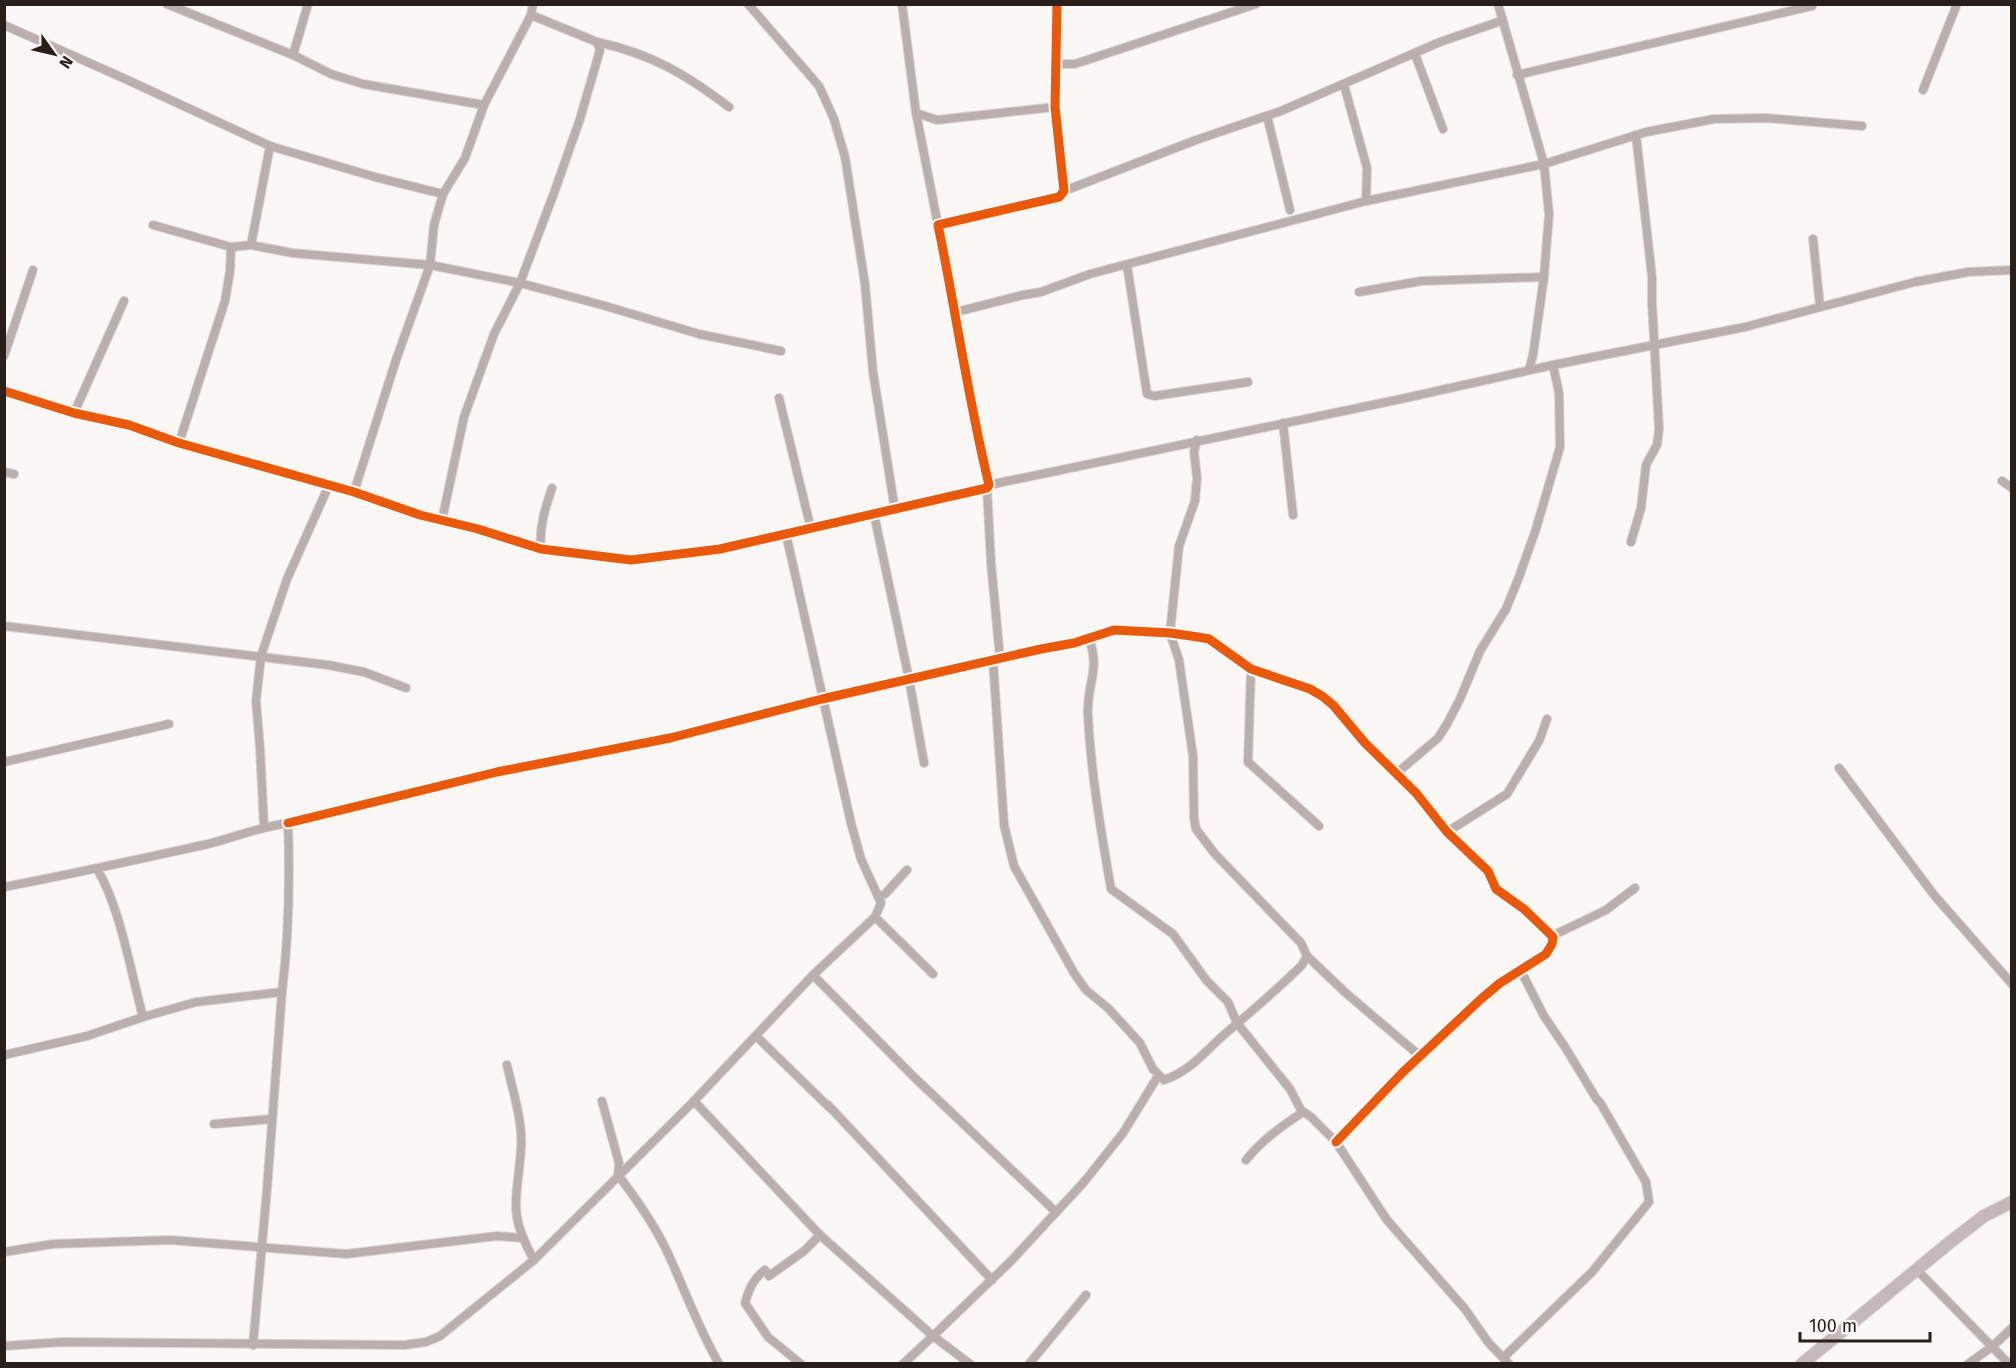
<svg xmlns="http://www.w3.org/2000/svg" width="2016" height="1368" font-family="'Fira Sans',sans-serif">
<rect width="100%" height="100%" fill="#faf7f5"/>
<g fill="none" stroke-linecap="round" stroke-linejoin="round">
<!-- street casing -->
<g stroke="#d8d4d3" stroke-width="10">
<g id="street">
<path d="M 167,4 L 293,55 L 331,74 L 363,84 L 484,105"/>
<path d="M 748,4 L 819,86 L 834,119 L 845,157 L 865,284 L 873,372 L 895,510"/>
<path d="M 902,4 L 916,113 L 938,225"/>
<path d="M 1498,4 L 1544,164 L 1549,214 L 1544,277 L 1533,355 L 1529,370"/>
<path d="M 4,25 L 121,77 L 270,146 L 375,177 L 443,194"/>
<path d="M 597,42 C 652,54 685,74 729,107"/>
<path d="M 1415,54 L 1443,129"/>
<path d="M 293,55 L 308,4"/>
<path d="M 1056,64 L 1074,64 L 1084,61 L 1256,4"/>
<path d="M 1517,75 L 1812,6"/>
<path d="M 1344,85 L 1367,168 L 1366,201"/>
<path d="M 1923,90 L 1957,4"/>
<path d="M 916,113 L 937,120 L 1055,107"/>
<path d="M 1267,116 L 1290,210"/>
<path d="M 1064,191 L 1196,140 L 1281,111 L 1440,42 L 1501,21"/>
<path d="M 153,225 L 231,247 L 251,245 L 270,146"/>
<path d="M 1813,239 L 1820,306"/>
<path d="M 251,245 L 292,253 L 430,265 L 520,283 L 602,305 L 699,334 L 781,351"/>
<path d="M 1127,265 L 1147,394 L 1154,396 L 1248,382"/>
<path d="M 1359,292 L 1421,281 L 1544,277"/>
<path d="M 956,312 L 1023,295 L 1041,292 L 1090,274 L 1366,201 L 1544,164 L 1646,132 L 1714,119 L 1766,118 L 1862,126"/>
<path d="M 4,356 L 33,270"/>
<path d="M 4,391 L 74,413 L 129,425 L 179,443 L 354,492 L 420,515 L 478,529 L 541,549 L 631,560 L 720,549 L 987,488 L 989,485 C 968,399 956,312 938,225 L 1059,197 L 1064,191 L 1055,107 L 1057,4"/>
<path d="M 779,398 L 811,529"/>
<path d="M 74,413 L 124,301"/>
<path d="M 1283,423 L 1293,515"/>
<path d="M 179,443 L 225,301 L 230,271 L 231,247"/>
<path d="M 4,472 L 14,474"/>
<path d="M 2002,481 L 2012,488"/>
<path d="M 989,485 L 1401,399 L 1553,365 L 1745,327 L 1915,282 L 1968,272 L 2012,270"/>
<path d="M 987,488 L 991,563 L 1000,658"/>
<path d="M 354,492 L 396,360 L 430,265 L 434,225 L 443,194 L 465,158 L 484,105 L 531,15 L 533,4"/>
<path d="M 874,514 L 909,679 L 924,763"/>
<path d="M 442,520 L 464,417 L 494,334 L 520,283 L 554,193 L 580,119 L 600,50 L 597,42 L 531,15"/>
<path d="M 1631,542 L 1641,508 L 1646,465 L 1657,445 L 1659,429 L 1652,302 L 1652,277 L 1636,135"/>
<path d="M 541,549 C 539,527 545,509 552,488"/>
<path d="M 4,626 L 328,665 L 364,672 L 406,688"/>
<path d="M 1089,638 C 1101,672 1086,684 1088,715 C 1091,774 1101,831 1111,889 L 1173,934 L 1207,981 L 1228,1002 L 1237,1023 L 1290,1089 L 1301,1110 L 1311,1117 L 1336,1142 L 1387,1220 L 1465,1309 L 1488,1342 L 1509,1364"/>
<path d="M 993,660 L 1004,825 L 1014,866 L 1074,973 L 1086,990 L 1108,1008 L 1140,1043 L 1153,1069 L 1164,1080 C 1192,1070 1204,1052 1226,1033 C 1252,1011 1278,989 1302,965 L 1307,956 L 1301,943 L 1215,854 L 1196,829 L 1194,818 L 1193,756 L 1179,660 L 1170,633 L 1179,546 L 1195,501 L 1197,478 L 1194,452 L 1197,440"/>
<path d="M 1251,669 L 1248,762 L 1319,826"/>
<path d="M 4,762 L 169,724"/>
<path d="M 1839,768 L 1934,895 L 2012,984"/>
<path d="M 1397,773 L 1438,738 L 1447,724 L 1460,699 L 1480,651 L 1506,609 L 1519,577 L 1536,529 L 1560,447 L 1559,393 L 1553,365"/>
<path d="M 288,823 L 497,772 L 670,738 L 822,699 L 1041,649 L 1074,643 L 1114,630 L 1170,633 L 1198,637 L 1209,639 L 1251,669 L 1310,689 L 1322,696 L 1333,705 L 1365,743 L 1416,793 L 1447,832 L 1488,871 L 1496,889 L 1524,909 L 1553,937 L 1552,944 L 1546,954 L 1500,983 L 1481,999 L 1402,1073 L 1336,1142"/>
<path d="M 264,827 L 260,748 L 256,701 L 261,656 L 287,579 L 329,485"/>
<path d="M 1447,832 L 1507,794 L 1539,741 L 1547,719"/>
<path d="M 97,869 C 120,906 131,973 143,1017"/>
<path d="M 4,887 C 73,874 140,859 208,844 C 235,837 260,827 288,823 C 290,880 289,936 282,992 L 196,1002 L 143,1017 L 87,1036 L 4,1055"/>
<path d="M 879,897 L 885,894 L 907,870"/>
<path d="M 875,917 L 933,974"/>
<path d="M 1553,937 L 1552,936 L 1606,910 L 1635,888"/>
<path d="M 1307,956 L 1347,994 L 1420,1056"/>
<path d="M 813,975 L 914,1077 L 1056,1212"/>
<path d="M 756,1036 L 831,1109"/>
<path d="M 507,1065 C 513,1092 523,1121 521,1148 C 518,1199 506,1210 534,1260"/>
<path d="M 602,1101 L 619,1163 L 618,1175 C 638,1201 657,1228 670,1258 C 686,1293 699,1329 719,1364"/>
<path d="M 694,1101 L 820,1235 L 933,1336 L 903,1364"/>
<path d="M 828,1105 L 992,1280"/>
<path d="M 214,1124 L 272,1119"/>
<path d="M 1246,1160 C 1262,1140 1282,1126 1303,1112"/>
<path d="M 4,1252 L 53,1244 L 170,1240 L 346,1254 L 497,1236 L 522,1238"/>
<path d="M 765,1270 C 753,1279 749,1289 745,1303 L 768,1337 L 801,1364"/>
<path d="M 1917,1270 L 2009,1364"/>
<path d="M 769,1276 L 804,1251 L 820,1235"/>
<path d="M 253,1345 L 267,1189 L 282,992"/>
<path d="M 4,1346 L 63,1342 L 404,1345 L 426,1342 L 440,1336 L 534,1260 L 694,1101 L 813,975 L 875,917 L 881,903 L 861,859 L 851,823 L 786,534"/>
<path d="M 1504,1357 L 1592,1272 L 1649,1202 L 1646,1182 L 1601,1104 L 1596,1098 L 1565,1047 L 1544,1016 L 1521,971"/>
<path d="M 970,1364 L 933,1336 L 1011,1261 L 1084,1182 L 1123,1133 L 1158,1076"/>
<path d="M 1029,1364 L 1086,1295"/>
<path d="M 1968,1364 L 1993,1346 L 2012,1328"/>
</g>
</g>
<!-- secondary casing -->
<g stroke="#d8d4d3" stroke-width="14">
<path id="secondary" d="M 1802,1364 L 1949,1243 L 1984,1216 L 2012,1202"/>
</g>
<!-- street -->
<use href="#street" stroke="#bbafae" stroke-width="8"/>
<!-- secondary -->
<use href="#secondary" stroke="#c4b8b8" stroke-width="12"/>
<!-- cycleway casing -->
<g stroke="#fbf6f4" stroke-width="13">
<g id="cycleway">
<path d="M 4,391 L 74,413 L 129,425 L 179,443 L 354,492 L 420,515 L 478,529 L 541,549 L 631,560 L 720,549 L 987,488 L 989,485 C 968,399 956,312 938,225 L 1059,197 L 1064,191 L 1055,107 L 1057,4"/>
<path d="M 288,823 L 497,772 L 670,738 L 822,699 L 1041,649 L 1074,643 L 1114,630 L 1170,633 L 1198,637 L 1209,639 L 1251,669 L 1310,689 L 1322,696 L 1333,705 L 1365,743 L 1416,793 L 1447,832 L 1488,871 L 1496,889 L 1524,909 L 1553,937 L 1552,944 L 1546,954 L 1500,983 L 1481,999 L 1402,1073 L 1336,1142"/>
</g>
</g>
<!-- cycleway -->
<use href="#cycleway" stroke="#e8590c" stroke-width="9"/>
</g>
<!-- border -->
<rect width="2016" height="1368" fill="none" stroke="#281f1b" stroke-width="12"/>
<!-- north arrow -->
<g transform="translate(54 54) rotate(124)" stroke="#fbf6f4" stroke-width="4.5" paint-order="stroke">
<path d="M0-4.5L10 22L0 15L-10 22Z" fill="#281f1b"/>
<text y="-9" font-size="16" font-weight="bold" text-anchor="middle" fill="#281f1b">N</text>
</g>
<!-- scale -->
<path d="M1800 1332v9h130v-9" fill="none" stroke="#281f1b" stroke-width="3"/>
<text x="1809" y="1332" font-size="18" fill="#281f1b" stroke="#fbf6f4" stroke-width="4.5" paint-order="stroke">100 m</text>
</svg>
